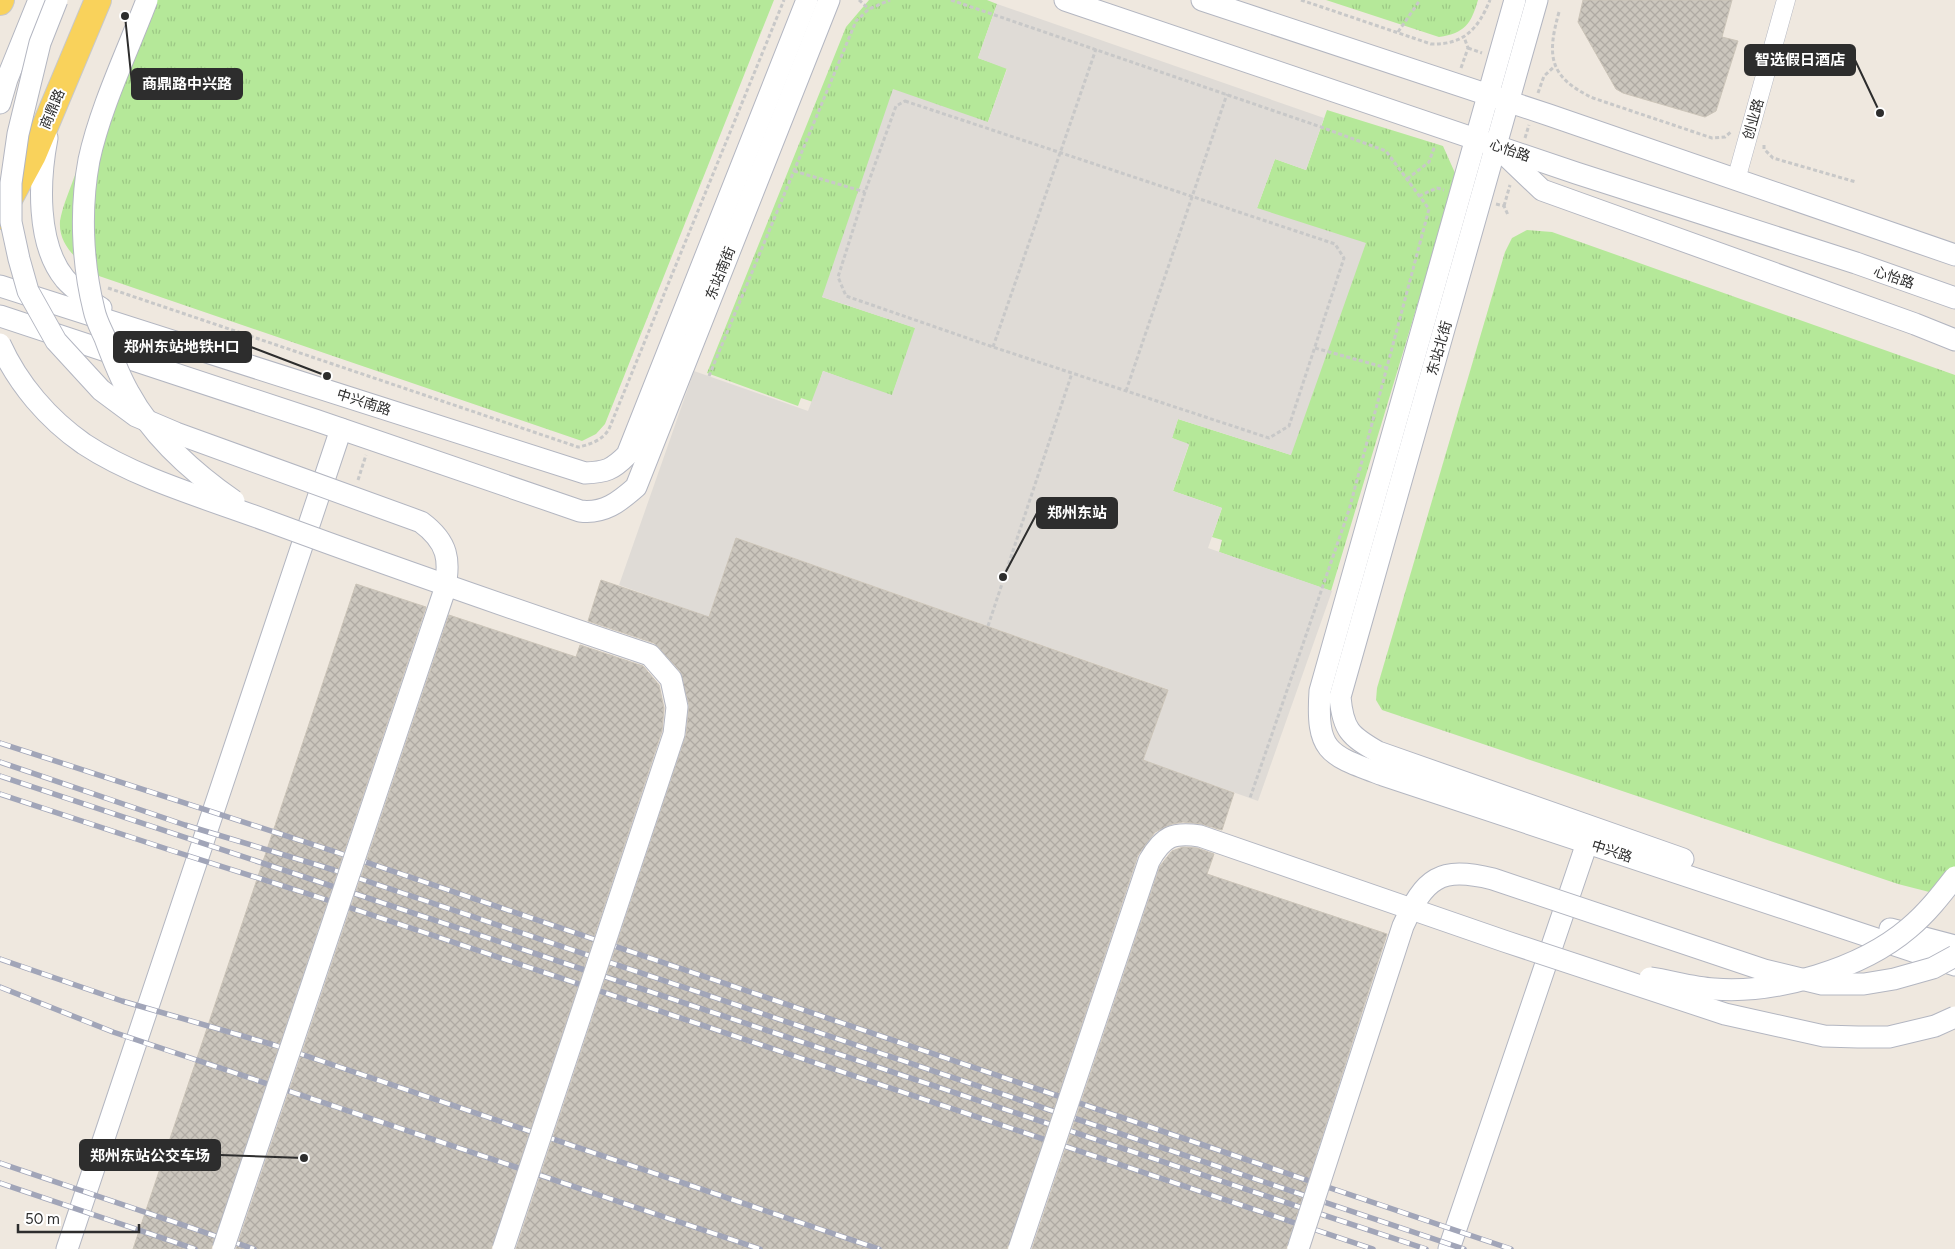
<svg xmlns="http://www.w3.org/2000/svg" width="1955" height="1249" font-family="Figtree,'Noto Sans SC',sans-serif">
<defs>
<pattern id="grass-tufts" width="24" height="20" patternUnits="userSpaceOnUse" patternTransform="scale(1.25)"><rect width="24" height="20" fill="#b5e899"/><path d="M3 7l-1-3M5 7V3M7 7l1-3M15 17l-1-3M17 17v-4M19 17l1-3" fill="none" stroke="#9cc784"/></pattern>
<pattern id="building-cross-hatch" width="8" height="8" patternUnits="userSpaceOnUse" patternTransform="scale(1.25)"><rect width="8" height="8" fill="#cbc6bd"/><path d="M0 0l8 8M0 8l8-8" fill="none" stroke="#afaaa3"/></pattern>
</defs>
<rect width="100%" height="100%" fill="#efe8df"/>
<!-- grass -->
<g fill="url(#grass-tufts)">
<path d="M 140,0 L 774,0 L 605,424 L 596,434 L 582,441 L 99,276 C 81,263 58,247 60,221 C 61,215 63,208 65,202 Z"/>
<path d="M 869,0 L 987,0 L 997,4 L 978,58 L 1007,68 L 988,122 L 822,297 L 916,328 L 892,396 L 823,371 L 813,402 L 801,398 L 798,406 L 707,373 L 846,27 Z"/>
<path d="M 1326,0 L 1478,0 C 1471,24 1465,33 1439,37 Z"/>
<path d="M 1327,110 L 1443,146 L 1455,173 L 1423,286 L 1331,591 L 1219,552 L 1222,540 L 1212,537 L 1222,508 L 1173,491 L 1189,445 L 1172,438 L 1178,419 L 1291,455 L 1257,208 L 1275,159 L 1306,170 Z"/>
<path d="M 1527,230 L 1552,232 L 1955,375 L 1955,894 L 1945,896 L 1898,884 L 1382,710 L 1376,700 L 1377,688 L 1505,252 L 1512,238 Z"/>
</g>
<!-- plaza -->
<path fill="#dfdbd6" d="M 997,4 L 1324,118 L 1306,170 L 1275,159 L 1257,208 L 1366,243 L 1291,455 L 1178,419 L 1172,438 L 1189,444 L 1173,491 L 1222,508 L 1208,548 L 1332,591 L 1258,801 L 1143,760 L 1167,689 L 737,538 L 709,617 L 619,585 L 694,371 L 808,411 L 823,371 L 892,395 L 915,328 L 822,297 L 893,89 L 988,122 L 1007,69 L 978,58 Z"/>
<!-- building -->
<g fill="url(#building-cross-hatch)" stroke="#cbc4b8">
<path d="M 1583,0 L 1732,0 L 1722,37 L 1738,41 L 1716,111 L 1705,117 L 1623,93 L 1616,89 L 1578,22 Z"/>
<path d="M 736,538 L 1168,690 L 1143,760 L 1234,793 L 1222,830 L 1201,824 L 1183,822 L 1172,824 L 1155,832 L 1138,855 L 1007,1249 L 516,1249 L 686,735 L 689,705 L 680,671 L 654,643 L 588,621 L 601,580 L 709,617 Z"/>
<path d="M 356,584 L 426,607 L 211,1249 L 133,1249 Z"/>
<path d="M 449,615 L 576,657 L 580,645 L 643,666 L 659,685 L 664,708 L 662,731 L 491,1249 L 236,1249 Z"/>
<path d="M 1183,847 L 1197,848 L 1214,854 L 1207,874 L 1387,934 L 1286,1249 L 1032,1249 L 1160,866 L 1172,851 Z"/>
</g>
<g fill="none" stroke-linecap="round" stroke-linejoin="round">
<!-- minor casing -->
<g stroke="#b3b6c1" stroke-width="19">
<path id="minor" d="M 1736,180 L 1786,0"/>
</g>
<!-- tertiary casing -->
<g stroke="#b3b6c1" stroke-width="23">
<g id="tertiary">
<path d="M 1065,0 L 1576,173 L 1856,263 L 1955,298"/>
<path d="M 1202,0 L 1549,115 L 1955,255"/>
<path d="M 1515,0 L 1320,691 C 1316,753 1329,755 1383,775 L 1955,965"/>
<path d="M 1537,0 L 1340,697 C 1343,730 1350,736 1378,752 L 1683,859"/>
<path d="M 0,103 L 7,79 L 39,0"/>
<path d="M 47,138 C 39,180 36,244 65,279 C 73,288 91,302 101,308"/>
<path d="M 1500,150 L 1542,190 L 1915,324 L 1955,340"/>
<path d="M 0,286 L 585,473 C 606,472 612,470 627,455 L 807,0"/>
<path d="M 0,316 L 315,420 L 580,511 C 604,514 619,502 636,487 L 829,0"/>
<path d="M 1890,929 L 1955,946"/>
<path d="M 67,1249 L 341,429"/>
<path d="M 1449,1249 L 1587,843"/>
</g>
</g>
<!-- primary casing -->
<g stroke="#c8c8c8" stroke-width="28">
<g id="primary">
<path d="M 0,2 L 1,0"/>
<path d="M 0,216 L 33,155 L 98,0"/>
</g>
</g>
<!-- path -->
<g stroke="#c8c8c8" stroke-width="3" stroke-dasharray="4 2.5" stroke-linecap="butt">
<path d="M 859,0 L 869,9"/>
<path d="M 951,0 L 1321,127 L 1386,151 L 1429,209 L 1349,510 L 1250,798"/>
<path d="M 1301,0 L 1431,44 C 1464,45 1478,29 1490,0"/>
<path d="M 1559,12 C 1547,55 1548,77 1593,98 L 1712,138 L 1725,137 L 1732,131"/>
<path d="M 1398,32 L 1420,0"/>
<path d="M 1468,48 L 1482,53"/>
<path d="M 1461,68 L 1468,48 L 1464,37"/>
<path d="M 1538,93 L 1544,76 L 1555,66"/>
<path d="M 905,101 L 1335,244 L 1344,258 L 1289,426 L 1269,438 L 993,347 L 846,296 L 838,277 L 865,192 L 896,106 Z"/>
<path d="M 1525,138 L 1529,125"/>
<path d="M 1764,145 L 1764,149 L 1773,158 L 1856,182"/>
<path d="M 794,171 L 865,192"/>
<path d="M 1407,179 L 1429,162 L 1435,145"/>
<path d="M 1419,196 L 1437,188 L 1444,190"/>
<path d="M 1496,204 L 1504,206 L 1508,215"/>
<path d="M 1504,206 L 1510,185"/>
<path d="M 108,288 L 578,447 C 589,445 603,440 609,429 L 784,0"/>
<path d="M 993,347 L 1096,49"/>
<path d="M 1315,348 L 1387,368"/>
<path d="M 709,376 L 856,21 L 869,9 L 890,0"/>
<path d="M 1126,391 L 1227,94"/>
<path d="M 358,480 L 366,455"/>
<path d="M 988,626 L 1072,373"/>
</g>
<!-- minor -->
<use href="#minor" stroke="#fff" stroke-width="18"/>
<!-- tertiary -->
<use href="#tertiary" stroke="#fff" stroke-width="21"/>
<!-- primary -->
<use href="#primary" stroke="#f9d25b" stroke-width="26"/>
<!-- rail casing -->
<g stroke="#a1a5b8" stroke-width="5.5">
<g id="rail">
<path d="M 0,743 L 336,852 L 1511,1249"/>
<path d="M 0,762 L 185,825 L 334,870 L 1464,1249"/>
<path d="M 0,776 L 1426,1249"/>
<path d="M 0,794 L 173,851 L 321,898 L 1373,1249"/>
<path d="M 0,959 L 122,1001 L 274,1045 L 879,1249"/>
<path d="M 0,987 L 113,1032 L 760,1249"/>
<path d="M 0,1163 L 254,1249"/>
<path d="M 0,1183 L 195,1249"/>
</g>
</g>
<!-- rail -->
<use href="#rail" stroke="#fff" stroke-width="4" stroke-dasharray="11" stroke-linecap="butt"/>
<!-- tertiary-bridge casing -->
<g stroke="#b3b6c1" stroke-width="23" stroke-linecap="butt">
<g id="tertiary-bridge">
<path d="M 57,0 L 40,43 L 18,134 L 11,183 L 11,222 L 19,259 L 28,291 L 56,341 L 101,390 L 136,416 L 176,433 L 421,522 C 448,542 451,560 444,592 L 223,1249"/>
<path d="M 147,0 C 128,50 100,108 89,160 C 80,208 82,262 94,310 C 96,320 101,329 105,338 C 112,357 119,376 129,393 C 152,436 195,474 234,501"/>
<path d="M 0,344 C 18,384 48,419 84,444 C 137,479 209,499 268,521 C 395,568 522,612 650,655 L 671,679 L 677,707 L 674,734 L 503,1249"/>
<path d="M 1650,978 C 1671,981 1693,988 1714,989 C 1776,994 1861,969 1909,928 C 1927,913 1941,895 1955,877"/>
<path d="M 1019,1249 L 1149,861 C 1163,836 1173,832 1200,836 L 1504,941 L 1725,1014 L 1824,1036 L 1858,1037 L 1889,1037 L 1935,1026 L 1955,1017"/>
<path d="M 1298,1249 L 1403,926 C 1425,878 1439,866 1493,879 L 1764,970 L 1822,984 L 1864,984 L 1894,979 L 1933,968 L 1955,956"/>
</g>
</g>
<!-- tertiary-bridge -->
<use href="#tertiary-bridge" stroke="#fff" stroke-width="21"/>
</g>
<g text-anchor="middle" stroke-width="4" stroke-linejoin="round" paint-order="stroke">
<!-- street labels -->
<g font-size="14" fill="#2d2d2d" stroke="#fff">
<text transform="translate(52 109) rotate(-67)" y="5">商鼎路</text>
<text transform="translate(1753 119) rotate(-74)" y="5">创业路</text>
<text transform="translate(1510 150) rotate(19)" y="5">心怡路</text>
<text transform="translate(720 273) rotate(-68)" y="5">东站南街</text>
<text transform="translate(1894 277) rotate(19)" y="5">心怡路</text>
<text transform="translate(1439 348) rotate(-74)" y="5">东站北街</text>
<text transform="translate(364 402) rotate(18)" y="5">中兴南路</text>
<text transform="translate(1612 851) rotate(18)" y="5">中兴路</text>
</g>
</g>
<!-- callouts -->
<path fill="none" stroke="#2d2d2d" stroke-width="2" d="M1880 113L1855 60M125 16L132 84M327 376L251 347M1003 577L1037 513M304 1158L220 1155"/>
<g fill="#2d2d2d" stroke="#fff" stroke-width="2">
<circle cx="1880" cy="113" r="5"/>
<circle cx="125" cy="16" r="5"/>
<circle cx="327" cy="376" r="5"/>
<circle cx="1003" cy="577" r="5"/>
<circle cx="304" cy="1158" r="5"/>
</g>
<g fill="#2d2d2d" stroke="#2d2d2d" stroke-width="2">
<rect x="1745" y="45" width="110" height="30" rx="5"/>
<rect x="132" y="69" width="110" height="30" rx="5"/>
<rect x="114" y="332" width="137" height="30" rx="5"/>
<rect x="1037" y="498" width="80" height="30" rx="5"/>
<rect x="80" y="1140" width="140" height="30" rx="5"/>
</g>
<g font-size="15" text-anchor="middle" font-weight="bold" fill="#fff">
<text x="1800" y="65">智选假日酒店</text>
<text x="187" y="89">商鼎路中兴路</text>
<text x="182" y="352">郑州东站地铁H口</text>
<text x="1077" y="518">郑州东站</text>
<text x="150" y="1161">郑州东站公交车场</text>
</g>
<!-- scale -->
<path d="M18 1224v8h121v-8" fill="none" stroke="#2d2d2d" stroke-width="2.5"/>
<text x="25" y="1224" font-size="15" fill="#2d2d2d" stroke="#ffffff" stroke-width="4" paint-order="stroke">50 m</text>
</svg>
